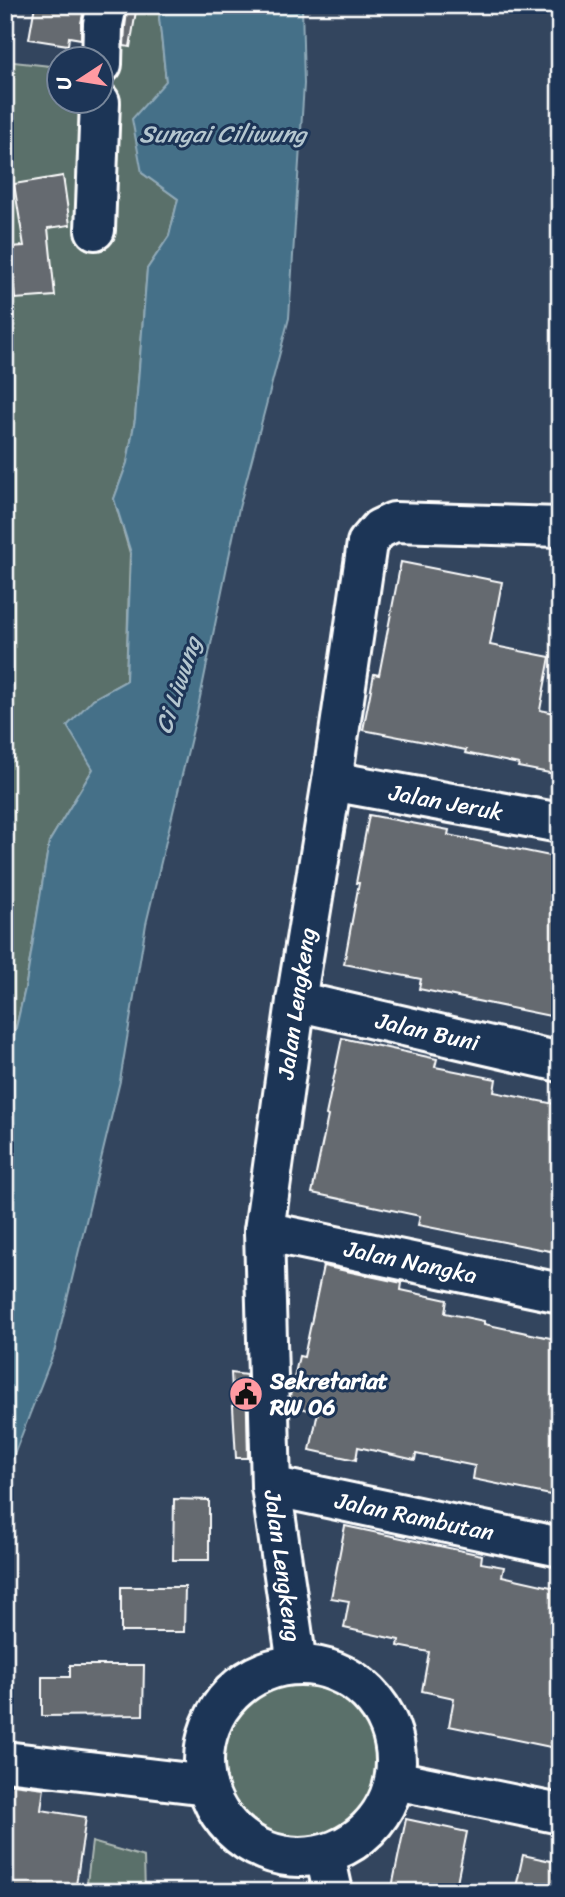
<svg xmlns="http://www.w3.org/2000/svg" width="565" height="1897" font-family="Sriracha,sans-serif">
<rect width="100%" height="100%" fill="#33455e"/>
<filter id="ink" filterUnits="userSpaceOnUse"><feTurbulence type="fractalNoise" baseFrequency=".0143" numOctaves="2"/><feDisplacementMap in="SourceGraphic" scale="14" xChannelSelector="R" yChannelSelector="G"/><feConvolveMatrix kernelMatrix="1 2 1 2 8 2 1 2 1" color-interpolation-filters="sRGB"/></filter>
<g filter="url(#ink)">
<!-- green -->
<g fill="#5a6f6a" stroke="#acb7b4" stroke-width="2">
<path d="M 123,5 L 164,5 L 159,17 L 166,81 L 142,173 L 178,199 L 169,236 L 147,269 L 135,419 L 127,463 L 114,499 L 130,553 L 126,681 L 93,699 L 93,769 L 49,842 L 26,984 L 5,1075 L 5,61 L 59,67 L 60,102 L 102,102 L 102,60 Z"/>
<circle cx="300" cy="1761" r="96"/>
<path d="M 92,1842 L 144,1857 L 145,1892 L 86,1892 Z"/>
</g>
<!-- water -->
<path fill="#447088" stroke="#8fa9b8" stroke-width="2" d="M 164,5 L 302,5 L 304,84 L 289,318 L 239,508 L 196,717 L 146,924 L 120,1081 L 55,1349 L 5,1478 L 5,1076 L 26,984 L 49,842 L 93,769 L 67,726 L 93,699 L 126,681 L 131,553 L 114,499 L 127,463 L 135,419 L 147,269 L 169,236 L 178,199 L 142,173 L 132,119 L 166,81 L 159,17 Z"/>
<!-- building -->
<g fill="#656a70" stroke="#fff" stroke-width="2">
<path d="M 35,5 L 85,5 L 81,23 L 81,39 L 69,37 L 68,45 L 29,39 Z"/>
<path d="M 128,5 L 137,5 L 130,47 L 124,46 L 125,27 Z"/>
<path d="M 63,176 L 70,225 L 48,228 L 55,296 L 15,299 L 10,247 L 24,246 L 14,184 Z"/>
<path d="M 401,562 L 502,582 L 490,645 L 550,657 L 540,710 L 560,714 L 560,775 L 518,767 L 519,764 L 465,753 L 466,750 L 363,730 L 374,674 L 379,675 Z"/>
<path d="M 369,815 L 449,830 L 448,835 L 560,858 L 560,1018 L 419,989 L 421,979 L 344,964 L 359,883 L 356,883 Z"/>
<path d="M 342,1038 L 437,1059 L 435,1067 L 496,1079 L 494,1092 L 560,1105 L 560,1253 L 418,1225 L 420,1216 L 312,1193 L 328,1116 L 326,1115 Z"/>
<path d="M 323,1266 L 402,1283 L 401,1290 L 447,1300 L 445,1313 L 484,1321 L 484,1324 L 560,1340 L 560,1497 L 473,1479 L 475,1466 L 416,1454 L 415,1460 L 358,1447 L 356,1460 L 310,1450 L 318,1412 L 291,1406 L 290,1396 L 299,1356 L 304,1357 Z"/>
<path d="M 231,1373 L 246,1375 L 248,1458 L 236,1458 Z"/>
<path d="M 174,1499 L 209,1500 L 209,1560 L 173,1560 Z"/>
<path d="M 345,1526 L 482,1555 L 481,1563 L 504,1567 L 502,1576 L 560,1589 L 560,1749 L 449,1726 L 454,1698 L 422,1691 L 429,1652 L 398,1646 L 399,1640 L 344,1628 L 349,1601 L 331,1598 Z"/>
<path d="M 121,1587 L 185,1587 L 184,1632 L 121,1632 Z"/>
<path d="M 70,1665 L 144,1665 L 143,1715 L 42,1716 L 42,1677 L 70,1677 Z"/>
<path d="M 5,1783 L 44,1788 L 41,1810 L 86,1817 L 75,1892 L 5,1892 Z"/>
<path d="M 406,1819 L 467,1832 L 455,1892 L 391,1892 Z"/>
<path d="M 523,1855 L 560,1863 L 560,1892 L 515,1892 Z"/>
</g>
<g fill="none" stroke-linecap="round" stroke-linejoin="round">
<!-- street casing -->
<g stroke="#fff" stroke-width="44">
<g id="street">
<path d="M 102,64 L 103,24 L 107,5"/>
<path d="M 95,230 L 100,102"/>
<path id="s1" d="M 332,781 L 560,823"/>
<path id="s2" d="M 296,1001 L 560,1062"/>
<path id="s3" d="M 264,1231 L 560,1293"/>
<path id="s4" d="M 271,1486 L 560,1547"/>
<path id="s5" d="M 297,1664 L 271,1486 L 264,1231 L 296,1001 L 332,781 L 367,543 L 379,529 L 394,522 L 560,527"/>
<circle cx="300" cy="1761" r="96"/>
<path d="M 5,1761 L 207,1785"/>
<path d="M 395,1780 L 560,1814"/>
<path d="M 325,1855 L 333,1892"/>
</g>
</g>
<!-- street -->
<use href="#street" stroke="#1d3557" stroke-width="38"/>
</g>
</g>
<!-- icons -->
<defs>
<g id="civic-disc" transform="scale(1.75)"><circle r="9.5" fill="#ff9aa2" stroke="#1d3557"/><path d="M-.6-6.5H3V-4.5H.6V-3L4-1V1h2V6H-6V1h2V-1L-.6-3ZM-1.2 2.5V6h2.4V2.5Z" fill="#111"/></g>
</defs>
<g fill-rule="evenodd">
<use href="#civic-disc" x="246" y="1394"/>
</g>
<g text-anchor="middle" stroke-width="6" stroke-linejoin="round" paint-order="stroke">
<!-- street labels -->
<g font-size="23" fill="#fff" stroke="#1d3557">
<text dy="8" stroke="none"><textPath href="#s1" startOffset="116">Jalan Jeruk</textPath></text>
<text dy="8" stroke="none"><textPath href="#s5" startOffset="665">Jalan Lengkeng</textPath></text>
<text dy="8" stroke="none"><textPath href="#s2" startOffset="135">Jalan Buni</textPath></text>
<text dy="8" stroke="none"><textPath href="#s3" startOffset="150">Jalan Nangka</textPath></text>
<text dy="8" stroke="none"><textPath href="#s4" startOffset="147">Jalan Rambutan</textPath></text>
<text transform="translate(283 1566) rotate(82)" y="8">Jalan Lengkeng</text>
</g>
<!-- poi labels -->
<g font-size="23" font-weight="bold" fill="#fff" stroke="#1d3557" text-anchor="start">
<text x="270" y="1389">Sekretariat<tspan x="270" dy="26">RW 06</tspan></text>
</g>
<!-- water labels -->
<g font-size="24" font-style="italic" fill="#b4c6cf" stroke="#1d3557">
<text x="223" y="142">Sungai Ciliwung</text>
<text transform="translate(178 685) rotate(-72)" y="8">Ci Liwung</text>
</g>
</g>
<!-- margin -->
<rect width="565" height="1897" fill="none" stroke="#1d3557" stroke-width="28"/>
<rect x="14" y="14" width="537" height="1869" fill="none" stroke="#fff" stroke-width="2.5" filter="url(#ink)"/>
<!-- north arrow -->
<g transform="translate(80 80) rotate(258)"><circle r="33" fill="#1d3557" stroke="#77869a" stroke-width="2"/>
<path d="M0-5L12 26L0 18L-12 26Z" fill="#ff9aa2"/>
<text y="-10" font-size="19" font-weight="bold" text-anchor="middle" fill="#ffffff">U</text>
</g>
</svg>
